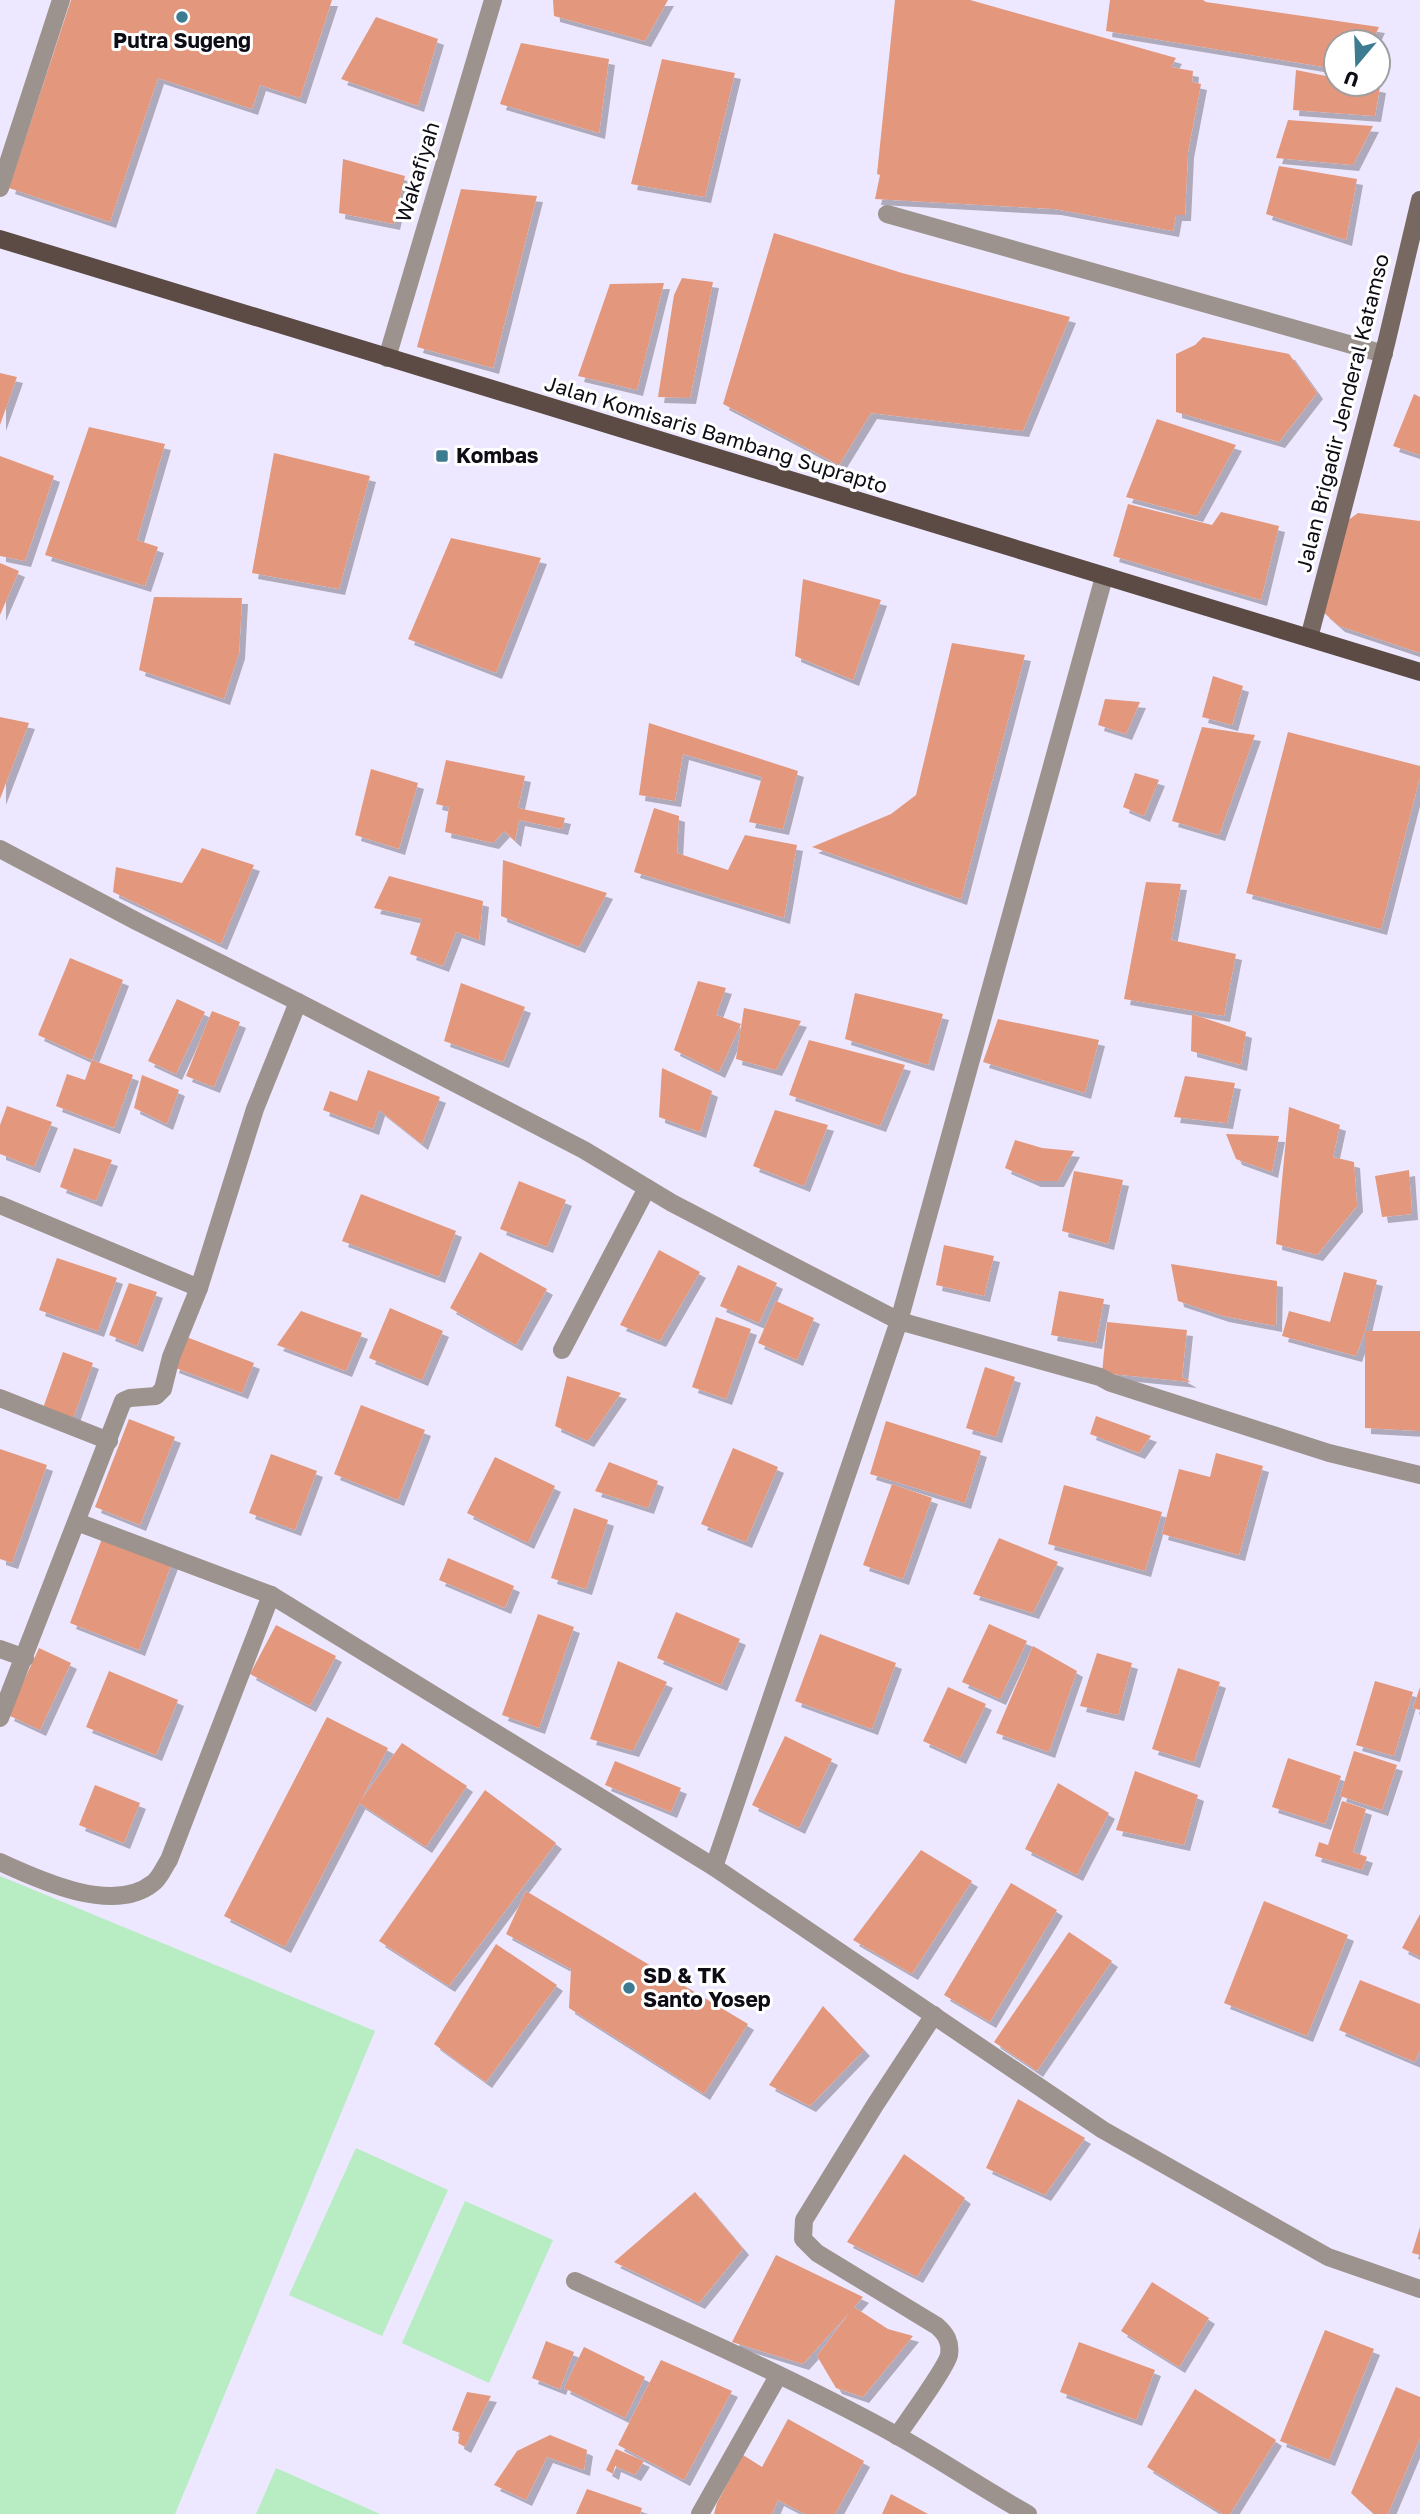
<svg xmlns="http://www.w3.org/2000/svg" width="1420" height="2514" font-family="'Golos Text',sans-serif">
<defs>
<filter id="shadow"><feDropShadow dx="6" dy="6" stdDeviation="0" flood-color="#0004"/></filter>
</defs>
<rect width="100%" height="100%" fill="#ede8ff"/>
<!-- green -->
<g fill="#b8ecc3">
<path d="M 0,1876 L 375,2031 L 175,2514 L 0,2514 Z"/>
<path d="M 356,2148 L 448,2190 L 382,2336 L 289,2295 Z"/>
<path d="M 465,2201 L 553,2240 L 489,2383 L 402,2343 Z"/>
<path d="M 276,2468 L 380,2514 L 256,2514 Z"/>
</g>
<!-- building -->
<g fill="#e3977b" filter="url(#shadow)">
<path d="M 71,0 L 332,0 L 300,98 L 260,85 L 252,109 L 158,78 L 110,222 L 9,188 Z"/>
<path d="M 553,0 L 668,0 L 645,41 L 554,16 Z"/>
<path d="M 895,0 L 970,0 L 1176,58 L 1171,67 L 1193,71 L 1192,82 L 1201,84 L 1188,152 L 1185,215 L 1176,215 L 1173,231 L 1055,209 L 875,199 L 880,175 L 877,174 Z"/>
<path d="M 1110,0 L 1203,0 L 1206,2 L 1379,27 L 1372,42 L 1336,42 L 1336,69 L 1106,31 Z"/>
<path d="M 376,17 L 438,39 L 418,106 L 341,79 Z"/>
<path d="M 521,43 L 609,59 L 599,133 L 500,104 Z"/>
<path d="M 662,59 L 735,73 L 705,197 L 631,184 Z"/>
<path d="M 1296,70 L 1336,78 L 1336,84 L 1365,84 L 1380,87 L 1375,116 L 1293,110 Z"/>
<path d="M 1288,120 L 1373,126 L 1353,165 L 1276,158 Z"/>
<path d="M 343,159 L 405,176 L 394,224 L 339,213 Z"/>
<path d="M 1279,166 L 1357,179 L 1346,240 L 1266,214 Z"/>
<path d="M 461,189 L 537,196 L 493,368 L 417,347 Z"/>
<path d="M 774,233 L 902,273 L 1070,317 L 1023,431 L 871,413 L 839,465 L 723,404 Z"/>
<path d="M 682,278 L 713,282 L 690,398 L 658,397 L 674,295 Z"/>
<path d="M 664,283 L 637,390 L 578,376 L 610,284 Z"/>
<path d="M 1203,337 L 1289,354 L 1317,393 L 1279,442 L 1176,412 L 1176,354 L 1195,345 Z"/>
<path d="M 0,373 L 17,377 L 0,425 Z"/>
<path d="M 1414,394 L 1420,397 L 1420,455 L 1393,446 Z"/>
<path d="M 1157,419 L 1236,445 L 1197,516 L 1126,497 Z"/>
<path d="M 89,427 L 165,444 L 137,540 L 158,547 L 145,586 L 45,555 Z"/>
<path d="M 274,453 L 370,476 L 339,589 L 252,573 Z"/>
<path d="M 0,456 L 54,476 L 25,561 L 0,556 Z"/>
<path d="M 1128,504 L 1212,525 L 1221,512 L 1279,526 L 1261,600 L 1113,556 Z"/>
<path d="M 1358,513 L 1420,521 L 1420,653 L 1339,626 L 1323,612 L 1347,521 Z"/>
<path d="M 451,538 L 541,558 L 496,673 L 408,639 Z"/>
<path d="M 0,563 L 19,571 L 0,615 Z"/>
<path d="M 803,579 L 881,600 L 853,680 L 795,656 Z"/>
<path d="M 154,597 L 242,598 L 239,653 L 224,699 L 139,670 Z"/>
<path d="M 952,643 L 1025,655 L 961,899 L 812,847 L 891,814 L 916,795 Z"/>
<path d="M 1213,676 L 1243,686 L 1232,725 L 1202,717 Z"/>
<path d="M 1105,699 L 1140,702 L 1126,734 L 1098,725 Z"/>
<path d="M 0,717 L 29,723 L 0,799 Z"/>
<path d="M 649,723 L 798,771 L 783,829 L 749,822 L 762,777 L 683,754 L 675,801 L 639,795 Z"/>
<path d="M 1202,727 L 1255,735 L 1219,835 L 1172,821 Z"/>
<path d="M 1288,732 L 1420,766 L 1420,777 L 1381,929 L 1246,893 Z"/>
<path d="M 446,760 L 525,776 L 518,808 L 565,818 L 562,829 L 519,820 L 515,841 L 504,831 L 493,843 L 445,832 L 449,807 L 436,804 Z"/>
<path d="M 371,769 L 418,783 L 399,849 L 355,835 Z"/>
<path d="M 1135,773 L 1159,780 L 1144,816 L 1123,807 Z"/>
<path d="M 654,808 L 679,816 L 677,853 L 728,870 L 745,835 L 797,845 L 784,918 L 634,872 Z"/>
<path d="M 202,848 L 254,865 L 221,944 L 113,892 L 116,867 L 182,883 Z"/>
<path d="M 503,860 L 607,893 L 579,947 L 501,916 Z"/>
<path d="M 389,876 L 483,901 L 479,940 L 456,932 L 443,966 L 410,954 L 422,919 L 374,908 Z"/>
<path d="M 1146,882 L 1181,884 L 1171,940 L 1236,954 L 1224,1016 L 1124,999 Z"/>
<path d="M 70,958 L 123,980 L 92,1060 L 38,1035 Z"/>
<path d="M 698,981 L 726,988 L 716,1015 L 741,1024 L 719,1072 L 674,1050 Z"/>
<path d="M 461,983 L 525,1007 L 503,1062 L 444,1041 Z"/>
<path d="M 855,993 L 943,1014 L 928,1065 L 845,1039 Z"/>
<path d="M 177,999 L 205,1012 L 176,1074 L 148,1061 Z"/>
<path d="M 744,1008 L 801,1021 L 776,1070 L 736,1059 Z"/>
<path d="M 212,1011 L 240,1022 L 214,1087 L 186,1076 Z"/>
<path d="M 1192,1014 L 1246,1032 L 1241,1065 L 1191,1051 Z"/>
<path d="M 998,1019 L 1099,1040 L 1085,1093 L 983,1062 Z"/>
<path d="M 809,1040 L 905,1065 L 880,1126 L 789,1095 Z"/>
<path d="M 92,1060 L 133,1075 L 114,1128 L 56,1106 L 67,1074 L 85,1080 Z"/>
<path d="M 662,1068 L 712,1091 L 700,1132 L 659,1117 Z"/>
<path d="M 368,1070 L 440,1097 L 422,1144 L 379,1110 L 373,1129 L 323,1110 L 330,1091 L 357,1101 Z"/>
<path d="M 142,1075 L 179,1090 L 167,1124 L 134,1108 Z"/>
<path d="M 1185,1076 L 1235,1083 L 1227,1123 L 1174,1117 Z"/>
<path d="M 7,1106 L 52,1122 L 34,1167 L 0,1154 L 0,1125 Z"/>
<path d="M 1289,1107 L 1340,1125 L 1333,1157 L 1354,1162 L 1357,1206 L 1317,1255 L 1276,1244 Z"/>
<path d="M 775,1110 L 828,1125 L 804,1186 L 753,1166 Z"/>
<path d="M 1226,1134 L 1279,1136 L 1272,1172 L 1236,1159 Z"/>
<path d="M 1015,1140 L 1042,1148 L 1074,1151 L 1058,1181 L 1035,1181 L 1005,1168 Z"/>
<path d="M 74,1148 L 112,1160 L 96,1201 L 60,1187 Z"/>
<path d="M 1409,1170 L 1412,1214 L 1382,1217 L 1375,1176 Z"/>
<path d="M 1074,1171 L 1123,1180 L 1108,1244 L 1062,1231 Z"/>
<path d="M 519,1181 L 566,1200 L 547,1247 L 500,1229 Z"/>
<path d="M 361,1194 L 456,1231 L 439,1277 L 342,1241 Z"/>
<path d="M 944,1245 L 994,1256 L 984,1296 L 936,1285 Z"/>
<path d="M 659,1250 L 700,1272 L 660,1341 L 620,1325 Z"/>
<path d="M 480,1252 L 547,1289 L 516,1345 L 450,1308 Z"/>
<path d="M 57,1258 L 117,1278 L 98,1331 L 39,1310 Z"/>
<path d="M 1171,1264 L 1277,1281 L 1276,1326 L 1223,1316 L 1178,1301 Z"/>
<path d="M 738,1265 L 777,1283 L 759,1323 L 720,1306 Z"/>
<path d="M 1344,1272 L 1377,1280 L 1365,1331 L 1356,1356 L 1282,1336 L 1289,1311 L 1330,1322 Z"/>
<path d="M 129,1283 L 157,1292 L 137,1346 L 109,1335 Z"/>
<path d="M 1059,1291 L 1104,1299 L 1096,1343 L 1051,1335 Z"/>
<path d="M 776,1301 L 814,1318 L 797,1360 L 758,1343 Z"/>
<path d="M 390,1308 L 443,1331 L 422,1380 L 369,1358 Z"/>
<path d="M 301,1311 L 362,1333 L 346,1371 L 277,1345 Z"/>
<path d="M 716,1317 L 751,1329 L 726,1399 L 692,1387 Z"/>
<path d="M 1107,1322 L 1187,1330 L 1182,1377 L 1191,1382 L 1102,1373 Z"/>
<path d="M 1365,1331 L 1420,1331 L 1420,1431 L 1365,1428 Z"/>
<path d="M 184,1336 L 254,1363 L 242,1393 L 173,1367 Z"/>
<path d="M 63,1352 L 93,1363 L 73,1419 L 43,1408 Z"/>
<path d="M 985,1367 L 1015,1377 L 996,1437 L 966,1428 Z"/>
<path d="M 567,1376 L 621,1393 L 588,1441 L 555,1426 Z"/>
<path d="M 361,1405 L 425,1430 L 398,1500 L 334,1474 Z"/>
<path d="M 1096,1416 L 1151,1436 L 1139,1453 L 1090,1434 Z"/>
<path d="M 129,1419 L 175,1437 L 140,1525 L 95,1507 Z"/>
<path d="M 886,1421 L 981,1451 L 965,1503 L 870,1474 Z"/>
<path d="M 733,1448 L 778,1467 L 746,1542 L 701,1524 Z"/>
<path d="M 0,1449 L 47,1465 L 12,1563 L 0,1559 Z"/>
<path d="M 1216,1453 L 1263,1466 L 1239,1555 L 1162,1534 L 1179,1469 L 1210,1477 Z"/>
<path d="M 271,1454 L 317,1471 L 295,1530 L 249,1513 Z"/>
<path d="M 495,1457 L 555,1486 L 528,1543 L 467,1513 Z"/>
<path d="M 609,1462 L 658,1481 L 648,1508 L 595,1491 Z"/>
<path d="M 892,1484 L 932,1498 L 903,1579 L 863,1565 Z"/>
<path d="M 1064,1485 L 1162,1512 L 1145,1571 L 1048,1544 Z"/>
<path d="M 574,1508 L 608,1520 L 586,1589 L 551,1578 Z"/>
<path d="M 103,1536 L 172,1563 L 139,1650 L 70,1623 Z"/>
<path d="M 999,1538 L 1058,1562 L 1033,1613 L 973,1594 Z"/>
<path d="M 448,1558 L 514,1586 L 505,1608 L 439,1580 Z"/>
<path d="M 676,1612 L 740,1639 L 721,1685 L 657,1658 Z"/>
<path d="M 538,1614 L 574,1627 L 539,1728 L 502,1715 Z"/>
<path d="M 989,1624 L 1027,1641 L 1000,1699 L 962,1682 Z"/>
<path d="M 276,1625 L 336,1656 L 310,1706 L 250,1674 Z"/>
<path d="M 820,1634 L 896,1663 L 872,1729 L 795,1701 Z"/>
<path d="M 1033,1646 L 1077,1671 L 1049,1752 L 996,1733 Z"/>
<path d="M 39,1648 L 71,1663 L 40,1730 L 8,1715 Z"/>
<path d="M 1097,1653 L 1132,1663 L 1118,1715 L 1080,1706 Z"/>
<path d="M 618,1661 L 667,1682 L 633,1751 L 590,1739 Z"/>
<path d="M 1178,1668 L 1220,1682 L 1194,1762 L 1152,1749 Z"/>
<path d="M 109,1671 L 178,1700 L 156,1755 L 86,1727 Z"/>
<path d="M 1375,1681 L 1413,1692 L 1394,1756 L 1356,1745 Z"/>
<path d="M 948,1687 L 986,1704 L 960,1758 L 923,1741 Z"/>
<path d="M 1420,1687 L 1420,1710 L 1413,1708 Z"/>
<path d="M 327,1717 L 388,1748 L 285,1947 L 224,1916 Z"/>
<path d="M 785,1736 L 832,1759 L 799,1828 L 752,1805 Z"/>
<path d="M 402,1743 L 467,1786 L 426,1847 L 359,1803 Z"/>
<path d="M 1354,1751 L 1397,1765 L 1382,1810 L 1340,1796 Z"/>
<path d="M 1288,1758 L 1341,1776 L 1325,1824 L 1272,1807 Z"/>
<path d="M 615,1761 L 681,1788 L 671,1812 L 605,1785 Z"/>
<path d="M 1135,1771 L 1198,1795 L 1184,1845 L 1116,1830 Z"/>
<path d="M 1058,1783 L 1109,1813 L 1077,1875 L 1025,1849 Z"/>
<path d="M 95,1785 L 140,1803 L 124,1843 L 79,1825 Z"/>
<path d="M 485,1790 L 556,1843 L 449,1986 L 379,1941 Z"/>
<path d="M 1342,1801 L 1366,1809 L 1353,1852 L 1367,1857 L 1362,1870 L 1315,1856 L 1319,1842 L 1328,1845 Z"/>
<path d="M 921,1850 L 972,1881 L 912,1974 L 853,1940 Z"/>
<path d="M 1011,1883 L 1057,1910 L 990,2022 L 944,1995 Z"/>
<path d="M 526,1891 L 748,2024 L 704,2094 L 569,2008 L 571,1969 L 506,1934 Z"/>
<path d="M 1264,1901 L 1348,1935 L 1307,2036 L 1224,2003 Z"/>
<path d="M 1420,1914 L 1420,1957 L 1402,1948 Z"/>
<path d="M 1069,1932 L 1112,1961 L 1037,2071 L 994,2042 Z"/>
<path d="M 496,1944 L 557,1985 L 486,2082 L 434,2044 Z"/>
<path d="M 1360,1980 L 1420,2004 L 1420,2050 L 1415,2062 L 1339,2030 Z"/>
<path d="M 823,2006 L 864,2050 L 810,2106 L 769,2085 Z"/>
<path d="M 1018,2099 L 1085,2138 L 1045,2195 L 986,2168 Z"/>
<path d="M 904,2154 L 965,2198 L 917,2277 L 847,2242 Z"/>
<path d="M 695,2192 L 743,2249 L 699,2303 L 614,2262 Z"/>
<path d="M 1420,2227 L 1420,2255 L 1412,2253 Z"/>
<path d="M 776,2255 L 863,2297 L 854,2307 L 888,2329 L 913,2336 L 863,2397 L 836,2388 L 817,2356 L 850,2312 L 803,2364 L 732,2342 Z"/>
<path d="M 1152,2282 L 1209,2318 L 1179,2367 L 1121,2331 Z"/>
<path d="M 1325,2330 L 1374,2349 L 1329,2460 L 1280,2441 Z"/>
<path d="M 546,2341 L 574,2352 L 560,2389 L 532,2378 Z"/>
<path d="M 1079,2342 L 1155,2370 L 1136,2420 L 1060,2392 Z"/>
<path d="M 584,2347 L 645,2377 L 625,2418 L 564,2388 Z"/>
<path d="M 661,2360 L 732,2391 L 684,2480 L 618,2445 Z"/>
<path d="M 1396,2387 L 1420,2397 L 1420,2438 L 1388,2514 L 1374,2514 L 1351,2493 Z"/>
<path d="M 1195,2389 L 1276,2440 L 1230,2514 L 1223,2514 L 1147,2467 Z"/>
<path d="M 467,2392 L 491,2396 L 465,2447 L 458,2443 L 460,2433 L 452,2430 Z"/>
<path d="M 788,2419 L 864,2461 L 835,2514 L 805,2514 L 778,2500 L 772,2514 L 714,2514 L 717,2503 L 743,2455 L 762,2467 Z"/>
<path d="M 550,2435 L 587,2450 L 584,2470 L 547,2457 L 526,2500 L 494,2485 L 517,2451 Z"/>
<path d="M 616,2449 L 644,2461 L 635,2475 L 615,2466 L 613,2474 L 606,2470 Z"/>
<path d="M 587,2489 L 642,2508 L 640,2514 L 576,2514 Z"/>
<path d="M 891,2494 L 928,2514 L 882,2514 Z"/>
</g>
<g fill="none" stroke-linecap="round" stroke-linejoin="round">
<!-- street -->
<g stroke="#9d938e" stroke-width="18">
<path d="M 0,188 L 61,0"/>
<path d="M 887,214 L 1384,354"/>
<path d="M 387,358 L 493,0"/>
<path d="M 0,849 L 138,922 L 298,1002 L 584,1150 L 672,1203 L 899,1321 L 1100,1377 L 1111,1383 L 1329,1453 L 1420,1475"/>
<path d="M 0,1205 L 199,1288"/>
<path d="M 562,1350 L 647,1188"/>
<path d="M 0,1398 L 109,1441"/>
<path d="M 77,1522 L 271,1595"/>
<path d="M 0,1649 L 25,1658"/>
<path d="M 0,1718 L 123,1401 L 130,1398 L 156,1396 L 163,1389 L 171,1357 L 199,1288 L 255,1109 L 298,1002"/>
<path d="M 0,1862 C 39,1880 114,1915 153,1883 C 160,1878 164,1867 169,1860 L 271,1595 L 714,1867 L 1103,2130 L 1328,2257 L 1420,2289"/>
<path d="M 714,1867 L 899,1321 L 1104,577"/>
<path d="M 575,2281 C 683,2330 792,2378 896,2435 C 941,2460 983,2489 1028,2514"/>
<path d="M 897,2436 C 907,2421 946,2368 949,2355 C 951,2342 946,2334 937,2326 L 817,2253 L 803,2239 L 804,2220 L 875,2105 L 934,2015"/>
<path d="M 700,2514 L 778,2376"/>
</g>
<!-- secondary -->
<path stroke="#776862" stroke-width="18" d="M 1309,638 L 1386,344 L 1420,200"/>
<!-- primary -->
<path stroke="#5c4b44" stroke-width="18" d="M 0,239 L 1420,672"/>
</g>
<!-- markers -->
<g fill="#3d7b90" stroke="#fff" stroke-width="2.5">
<circle cx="182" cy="17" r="7"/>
<rect x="435" y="449" width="14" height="14" rx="3.5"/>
<circle cx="629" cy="1988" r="7"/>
</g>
<g text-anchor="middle" stroke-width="6" stroke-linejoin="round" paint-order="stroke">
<!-- poi labels -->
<g font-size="21" font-weight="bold" fill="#0e0c14" stroke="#fff" text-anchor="start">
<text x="182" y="48" text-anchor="middle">Putra Sugeng</text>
<text x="456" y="463">Kombas</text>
<text x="643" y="1983">SD &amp; TK<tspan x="643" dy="24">Santo Yosep</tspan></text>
</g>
<!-- street labels -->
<g font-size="21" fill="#0e0c14" stroke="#fff">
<text transform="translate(418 172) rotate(-73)" y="7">Wakafiyah</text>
<text transform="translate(1343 413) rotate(-76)" y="7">Jalan Brigadir Jenderal Katamso</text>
<text transform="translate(716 435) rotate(17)" y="7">Jalan Komisaris Bambang Suprapto</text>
</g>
</g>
<!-- north arrow -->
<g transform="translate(1357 63) rotate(199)"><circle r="33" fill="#ffffff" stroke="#9f9ea1" stroke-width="2"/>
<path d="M0-5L12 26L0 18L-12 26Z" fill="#3d7b90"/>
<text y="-10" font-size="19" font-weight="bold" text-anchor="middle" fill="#0e0c14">U</text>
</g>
</svg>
